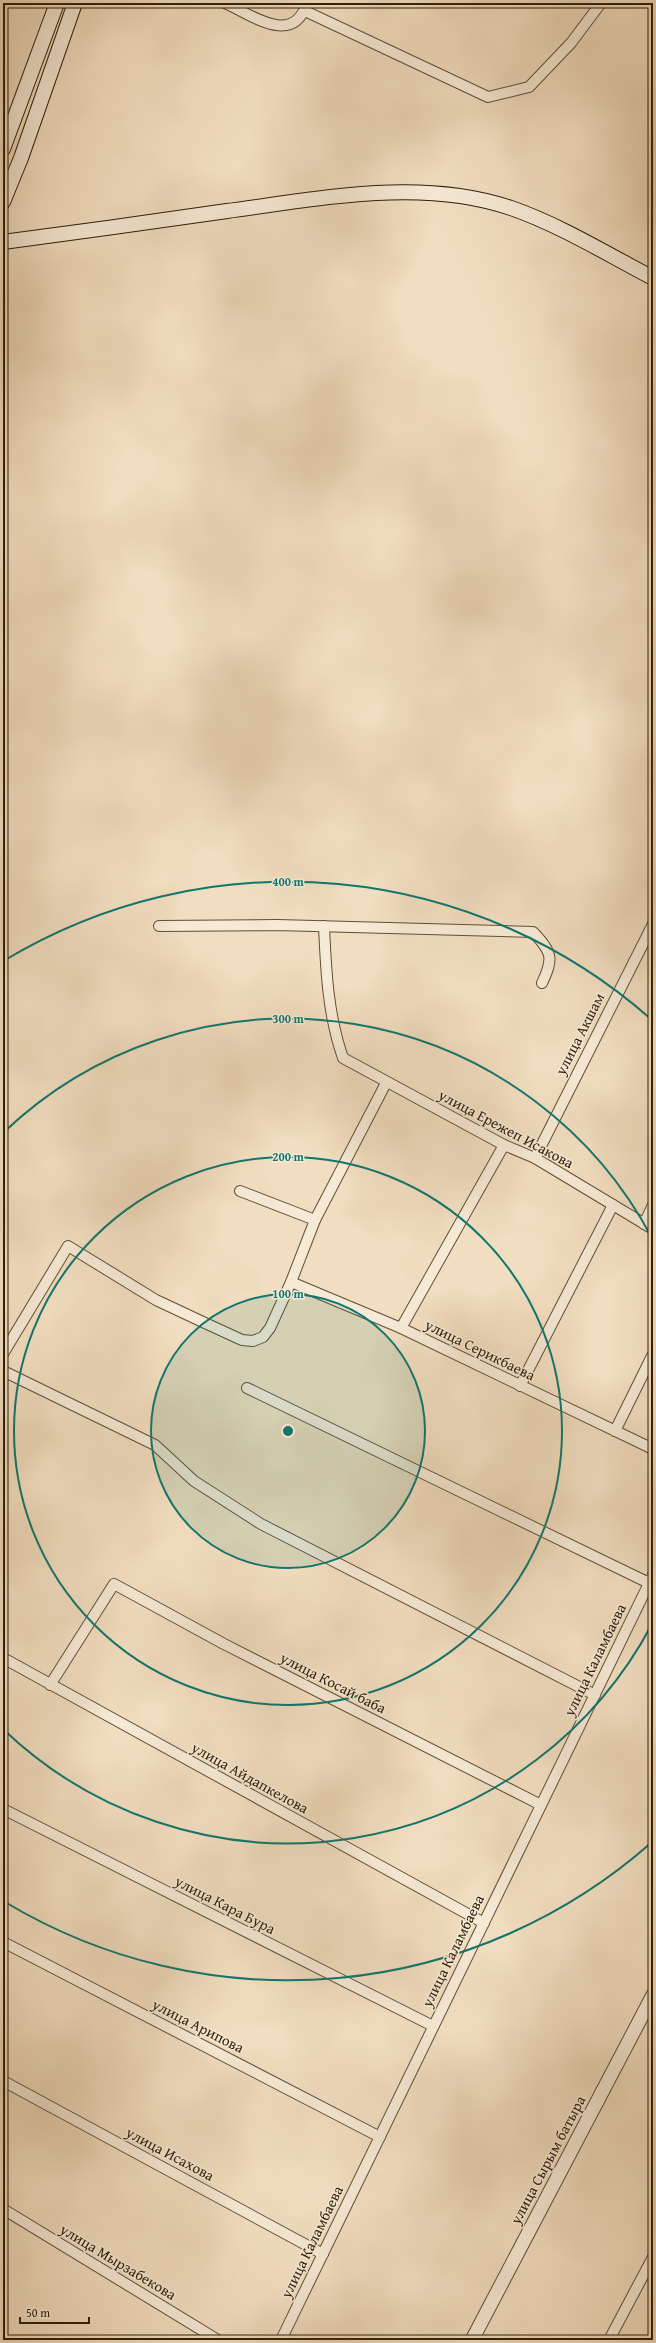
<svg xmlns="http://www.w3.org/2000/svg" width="656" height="2343" font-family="'Gentium Book Plus',serif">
<rect width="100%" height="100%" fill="#f1ddbf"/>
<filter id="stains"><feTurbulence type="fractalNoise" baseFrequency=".005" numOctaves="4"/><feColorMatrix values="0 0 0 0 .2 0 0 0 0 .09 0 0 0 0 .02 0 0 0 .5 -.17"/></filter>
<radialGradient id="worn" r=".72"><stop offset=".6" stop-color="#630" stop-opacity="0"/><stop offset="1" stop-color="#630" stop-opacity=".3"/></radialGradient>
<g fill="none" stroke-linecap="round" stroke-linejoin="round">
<!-- minor casing -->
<g stroke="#604e35" stroke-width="12">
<g id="minor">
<path d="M 225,3 C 252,15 293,47 307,3"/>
<path d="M 305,11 L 488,97 L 529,87 L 571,43 L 601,3"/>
<path d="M 159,926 L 277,925 L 533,932 C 552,952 554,958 542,983"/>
<path d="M 324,926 C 326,972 328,1015 343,1058 L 504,1145 L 535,1158 L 653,1229"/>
<path d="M 535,1158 L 653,924"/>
<path d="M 240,1191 L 315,1220"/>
<path d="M 644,1224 L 653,1205"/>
<path d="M 291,1282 L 401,1328 L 653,1449"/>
<path d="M 401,1328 L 504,1145"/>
<path d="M 3,1354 L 68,1246 L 156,1300 L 205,1323 L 242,1340 L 253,1341 L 263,1337 L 270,1328 L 291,1282 L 315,1220 L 386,1083"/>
<path d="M 3,1371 L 155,1445 L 194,1481 L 261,1524 L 595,1695"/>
<path d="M 520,1386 L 613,1205"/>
<path d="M 247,1388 L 649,1583"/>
<path d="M 615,1431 L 652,1356"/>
<path d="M 3,1658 L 484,1923"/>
<path d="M 50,1685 L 114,1584 L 224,1644 L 541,1805"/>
<path d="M 3,1809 L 433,2026"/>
<path d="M 3,1942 L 380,2137"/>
<path d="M 3,2081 L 323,2254"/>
<path d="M 3,2209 L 218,2340"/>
<path d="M 281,2340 L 653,1575"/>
<path d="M 609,2340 L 653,2257"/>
</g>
</g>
<!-- tertiary casing -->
<g stroke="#604e35" stroke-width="15">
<path id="tertiary" d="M 472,2340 L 653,1995"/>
</g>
<!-- secondary casing -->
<g stroke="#2f1e07" stroke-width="16">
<g id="secondary">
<path d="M 3,149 L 57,3"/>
<path d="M 3,202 L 21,158 L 75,3"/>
<path d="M 3,242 C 78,232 152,222 227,211 C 319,199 420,177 511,208 C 560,225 607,254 653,278"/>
</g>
</g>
<!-- minor -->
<use href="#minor" stroke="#f6e9d5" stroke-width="10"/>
<!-- tertiary -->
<use href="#tertiary" stroke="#f6e9d5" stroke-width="13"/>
<!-- secondary -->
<use href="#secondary" stroke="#f6e9d5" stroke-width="14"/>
</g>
<!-- distance rings -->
<circle cx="288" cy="1431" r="137" fill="#0f766e" fill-opacity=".12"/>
<g fill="none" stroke="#0f766e" stroke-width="2">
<circle cx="288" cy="1431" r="137"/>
<circle cx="288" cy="1431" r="274"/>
<path d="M652 1624A412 412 0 0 1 4 1730M4 1132A412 412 0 0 1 652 1238"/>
<path d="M652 1842A549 549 0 0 1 5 1902M5 960A549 549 0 0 1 652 1020"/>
</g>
<g text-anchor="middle" stroke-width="3" stroke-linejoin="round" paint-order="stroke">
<!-- street labels -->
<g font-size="15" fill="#2f1e07" stroke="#f6e9d5">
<text transform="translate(580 1034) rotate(-63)" y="5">улица Акшам</text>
<text transform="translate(506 1129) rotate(28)" y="5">улица Ережеп Исакова</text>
<text transform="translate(480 1350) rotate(26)" y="5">улица Серикбаева</text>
<text transform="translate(595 1660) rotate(-64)" y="5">улица Каламбаева</text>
<text transform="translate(333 1683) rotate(27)" y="5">улица Косай баба</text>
<text transform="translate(250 1778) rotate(29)" y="5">улица Айдапкелова</text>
<text transform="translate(225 1905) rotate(27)" y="5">улица Кара Бура</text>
<text transform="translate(453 1951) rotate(-64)" y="5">улица Каламбаева</text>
<text transform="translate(198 2026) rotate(27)" y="5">улица Арипова</text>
<text transform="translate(170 2154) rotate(28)" y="5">улица Исахова</text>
<text transform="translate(548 2160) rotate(-62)" y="5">улица Сырым батыра</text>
<text transform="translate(312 2242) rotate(-64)" y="5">улица Каламбаева</text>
<text transform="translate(118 2262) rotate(31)" y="5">улица Мырзабекова</text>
</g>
</g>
<circle cx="288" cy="1431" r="6" fill="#0f766e" stroke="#f6e9d5" stroke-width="2"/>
<g font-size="12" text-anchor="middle" font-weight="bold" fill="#0f766e" stroke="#f6e9d5" stroke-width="3" stroke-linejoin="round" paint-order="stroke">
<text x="288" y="886">400 m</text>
<text x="288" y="1023">300 m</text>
<text x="288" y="1161">200 m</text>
<text x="288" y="1298">100 m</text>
</g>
<!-- margin -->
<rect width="656" height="2343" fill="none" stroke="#f1ddbf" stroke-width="16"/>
<rect x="4" y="4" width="648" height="2335" fill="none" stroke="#2f1e07" stroke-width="2"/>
<rect x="8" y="8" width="640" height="2327" fill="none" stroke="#2f1e07"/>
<!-- scale -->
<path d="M20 2317v6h69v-6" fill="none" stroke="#2f1e07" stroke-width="2"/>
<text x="26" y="2317" font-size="12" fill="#2f1e07" stroke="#f6e9d5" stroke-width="3" paint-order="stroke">50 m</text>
<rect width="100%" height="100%" filter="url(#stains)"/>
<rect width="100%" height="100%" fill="url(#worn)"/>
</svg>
